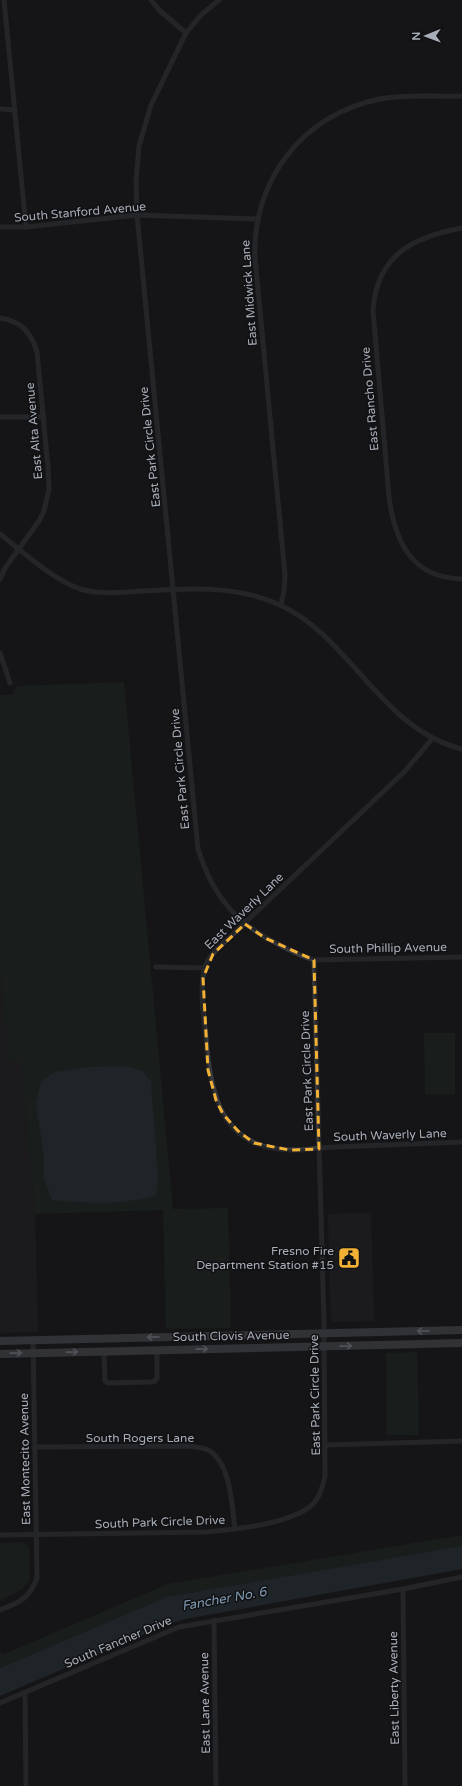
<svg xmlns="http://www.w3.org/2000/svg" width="462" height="1786" font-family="'Varela Round',sans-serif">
<rect width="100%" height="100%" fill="#161618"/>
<!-- built -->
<g fill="#222225">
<path d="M 0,969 L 9,1061 L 21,1060 L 35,1214 L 38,1332 L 0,1333 Z"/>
<path d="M 371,1213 L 374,1321 L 334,1322 L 331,1320 L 328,1214 Z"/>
</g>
<!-- green -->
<g fill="#1e261f">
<path d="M 124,682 L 173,1209 L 228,1208 L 231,1328 L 166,1329 L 163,1210 L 35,1214 L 21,1061 L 9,1061 L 0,969 L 0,695 L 13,695 L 17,686 Z"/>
<path d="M 424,1033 L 455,1033 L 455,1094 L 425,1095 Z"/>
<path d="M 417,1352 L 419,1435 L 387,1435 L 386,1353 Z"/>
<path d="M 462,1535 L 462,1546 L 167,1597 L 0,1668 L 0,1651 L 2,1655 L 168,1584 Z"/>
<path d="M 24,1542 L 29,1547 C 30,1584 36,1584 0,1600 L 0,1543 Z"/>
</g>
<!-- water -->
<g fill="#2c353c">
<path d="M 124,1066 L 143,1071 L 151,1082 L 158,1178 L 156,1195 C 123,1206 86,1203 52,1200 L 44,1178 L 44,1156 L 36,1104 L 41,1081 L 55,1072 L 89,1067 Z"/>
<path d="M 462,1546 L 462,1569 L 185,1619 L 161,1627 L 0,1696 L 0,1668 L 167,1597 Z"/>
</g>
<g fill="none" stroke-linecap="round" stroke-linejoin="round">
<!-- street -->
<g stroke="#37383d" stroke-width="5">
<path d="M 4,0 L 26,227"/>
<path d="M 151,0 L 159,10 L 186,33"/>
<path d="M 0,109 L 15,110"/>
<path d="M 0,227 L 26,227 L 137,215 L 257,219"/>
<path d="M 462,228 C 413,237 377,255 373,310 L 389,497 C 395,541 411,578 462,579"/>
<path d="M 0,318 C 21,321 31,332 37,352 L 48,467 L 49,489 L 44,511 L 39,521 L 5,568 L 0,579"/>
<path d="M 0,417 L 44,417"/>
<path d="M 0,534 C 23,552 52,579 80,589 C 100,595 122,592 143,591 C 188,588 237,585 280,605 C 352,638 380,729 462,749"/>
<path d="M 281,605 L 284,591 L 285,575 L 255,258 C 252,180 303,114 380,99 C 406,94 435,97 462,96"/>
<path d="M 0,653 L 10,683"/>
<path d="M 432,739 L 405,771 L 233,934 C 224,942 214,950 208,960 C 197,979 204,1017 206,1038 C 210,1094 221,1148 289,1150 C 305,1151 319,1147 335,1147 C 377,1145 420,1144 462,1142"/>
<path d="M 314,960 L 462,957"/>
<path d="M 156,967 L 205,968"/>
<path d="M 104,1351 L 105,1381 L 108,1383 L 150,1382 L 155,1381 L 157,1378 L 157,1350"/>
<path d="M 326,1445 L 462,1441"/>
<path d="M 34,1447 L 191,1446 C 196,1447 202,1448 206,1449 C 231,1460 232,1506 235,1529"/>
<path d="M 0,1535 L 207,1532 C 236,1529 292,1524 313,1504 C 320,1497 323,1486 325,1476 L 324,1324 L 314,960 C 302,956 291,951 280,945 C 235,923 213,896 198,849 L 137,215 L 136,181 L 139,146 L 151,105 L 186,33 L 202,14 L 219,0"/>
<path d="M 403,1589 L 405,1786"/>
<path d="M 0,1610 C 20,1602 29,1599 37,1578 L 33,1340"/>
<path d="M 214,1620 L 216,1786"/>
<path d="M 25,1693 L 26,1786"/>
<path d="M 0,1703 L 179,1627 L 403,1589 L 462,1577"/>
</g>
<!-- primary -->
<g stroke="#53555c" stroke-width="8">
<path d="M 0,1341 L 462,1330"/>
<path d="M 0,1354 L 462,1343"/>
</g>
</g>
<!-- one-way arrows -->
<defs><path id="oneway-shaft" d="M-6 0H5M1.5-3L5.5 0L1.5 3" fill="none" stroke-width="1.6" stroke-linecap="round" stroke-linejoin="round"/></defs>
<g stroke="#979ba6">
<use href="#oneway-shaft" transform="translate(423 1331) rotate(179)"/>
<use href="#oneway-shaft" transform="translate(153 1337) rotate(179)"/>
<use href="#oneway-shaft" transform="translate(346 1346) rotate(-1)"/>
<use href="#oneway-shaft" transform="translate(202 1349) rotate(-1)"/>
<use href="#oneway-shaft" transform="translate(72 1352) rotate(-1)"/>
<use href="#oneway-shaft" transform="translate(16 1353) rotate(-1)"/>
</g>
<!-- marked area -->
<path d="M0 0H462V1786H0ZM 245,924 L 265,938 L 314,960 L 319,1149 L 289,1150 L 254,1143 L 238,1131 L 223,1114 L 216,1100 L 208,1070 L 203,978 L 213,954 Z" fill="#161618" fill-opacity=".55" fill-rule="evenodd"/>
<path fill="none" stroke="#f2b134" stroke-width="3" stroke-dasharray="8 5" stroke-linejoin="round" d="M 245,924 L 265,938 L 314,960 L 319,1149 L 289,1150 L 254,1143 L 238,1131 L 223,1114 L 216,1100 L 208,1070 L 203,978 L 213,954 Z"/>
<!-- icons -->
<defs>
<g id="civic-square" transform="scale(1.15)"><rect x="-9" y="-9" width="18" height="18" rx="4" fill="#f2b134" stroke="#111113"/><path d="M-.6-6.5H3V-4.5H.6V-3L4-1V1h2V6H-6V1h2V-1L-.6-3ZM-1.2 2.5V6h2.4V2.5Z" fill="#111"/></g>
</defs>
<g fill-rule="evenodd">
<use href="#civic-square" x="349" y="1258"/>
</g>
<g text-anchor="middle" stroke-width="3" stroke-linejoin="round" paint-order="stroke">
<!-- street labels -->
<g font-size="12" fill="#a8adb8" stroke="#111113">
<text transform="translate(80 212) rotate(-5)" y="4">South Stanford Avenue</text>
<text transform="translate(249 293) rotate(-94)" y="4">East Midwick Lane</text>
<text transform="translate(370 399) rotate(-95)" y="4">East Rancho Drive</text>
<text transform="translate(34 431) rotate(-95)" y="4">East Alta Avenue</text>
<text transform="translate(150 447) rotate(-96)" y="4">East Park Circle Drive</text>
<text transform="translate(180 769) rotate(-95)" y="4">East Park Circle Drive</text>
<text transform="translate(244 911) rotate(-44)" y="4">East Waverly Lane</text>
<text transform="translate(388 948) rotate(-1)" y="4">South Phillip Avenue</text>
<text transform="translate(307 1071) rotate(-92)" y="4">East Park Circle Drive</text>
<text transform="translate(390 1135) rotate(-2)" y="4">South Waverly Lane</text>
<text transform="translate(231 1336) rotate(-1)" y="4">South Clovis Avenue</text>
<text transform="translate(315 1395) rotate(-91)" y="4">East Park Circle Drive</text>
<text x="140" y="1442">South Rogers Lane</text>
<text transform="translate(25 1459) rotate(-91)" y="4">East Montecito Avenue</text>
<text transform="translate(160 1522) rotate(-2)" y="4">South Park Circle Drive</text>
<text transform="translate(118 1642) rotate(-23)" y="4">South Fancher Drive</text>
<text transform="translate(394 1688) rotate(-91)" y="4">East Liberty Avenue</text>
<text transform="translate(205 1703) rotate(-91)" y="4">East Lane Avenue</text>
</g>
<!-- poi labels -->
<g font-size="12" fill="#a8adb8" stroke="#111113" text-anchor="end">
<text x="334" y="1255">Fresno Fire<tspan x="334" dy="14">Department Station #15</tspan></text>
</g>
<!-- water labels -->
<g font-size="13" font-style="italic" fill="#7f9bb3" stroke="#111113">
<text transform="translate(224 1598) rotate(-10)" y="5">Fancher No. 6</text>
</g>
</g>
<!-- north arrow -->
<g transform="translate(426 36) rotate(269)" stroke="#111113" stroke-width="3" paint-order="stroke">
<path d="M0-3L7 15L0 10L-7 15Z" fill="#a8adb8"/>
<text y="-6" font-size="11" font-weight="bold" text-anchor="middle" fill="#a8adb8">N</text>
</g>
</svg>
